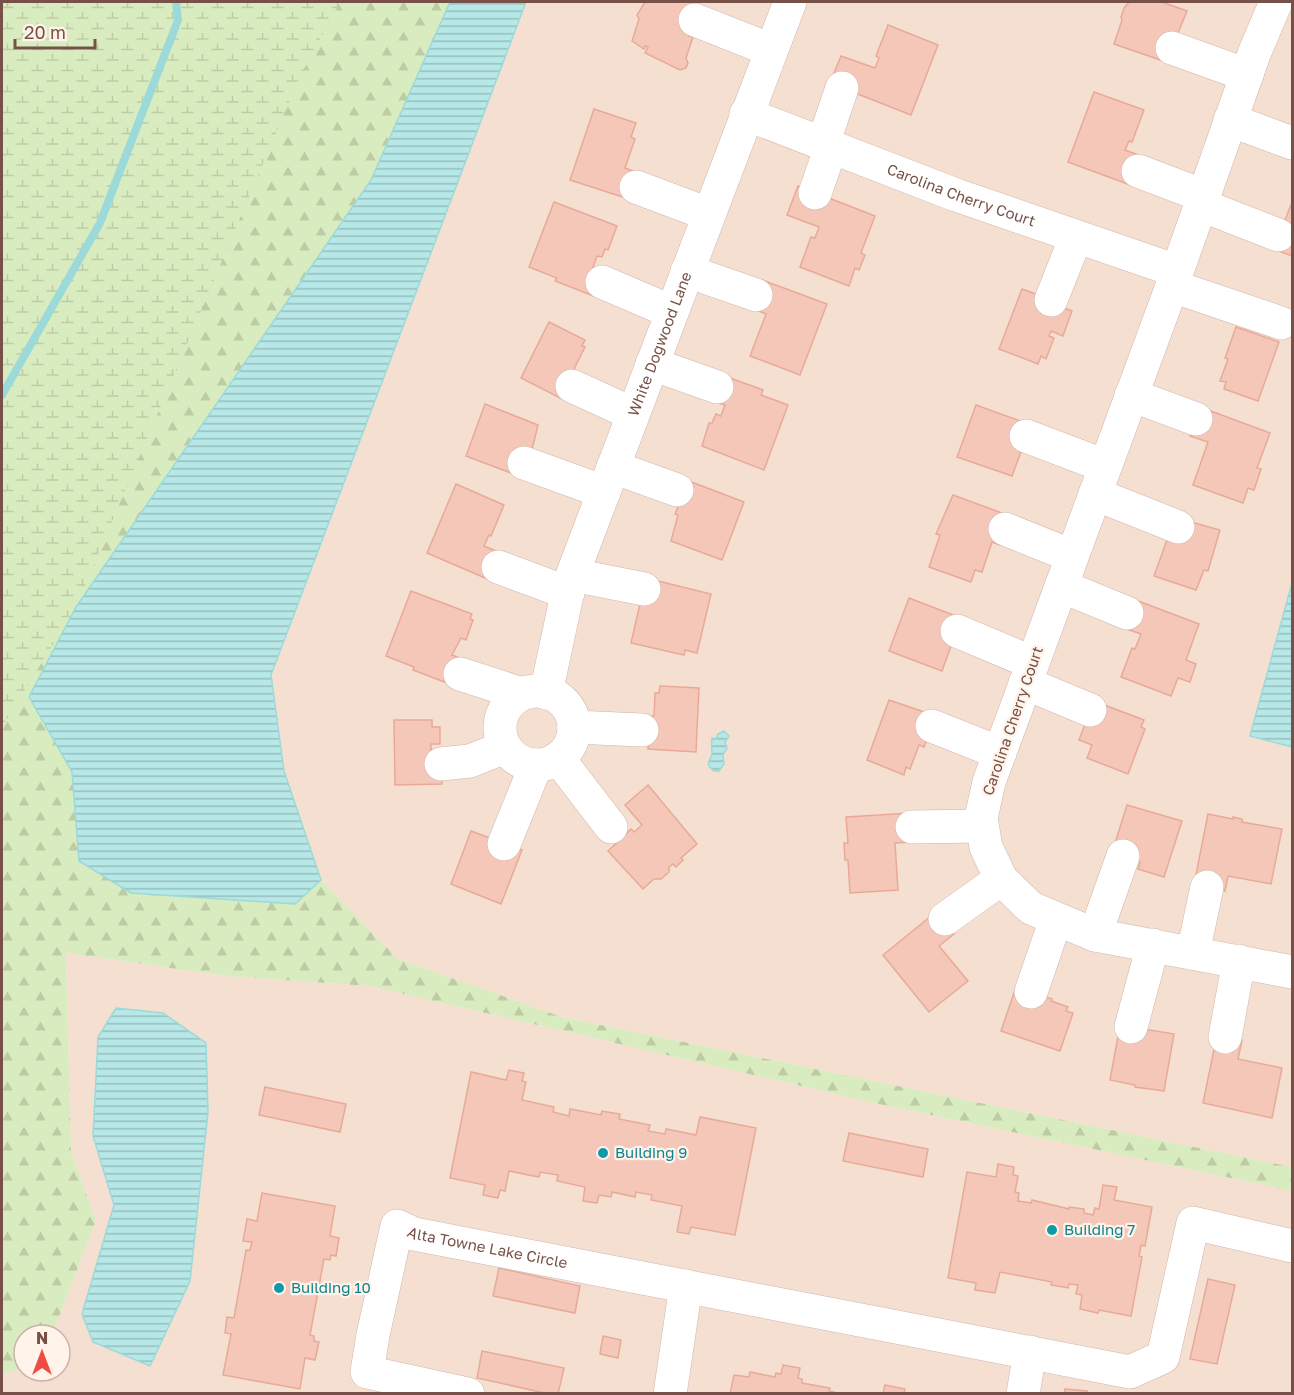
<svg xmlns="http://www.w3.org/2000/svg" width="1294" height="1395" font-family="'Golos Text',sans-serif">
<defs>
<pattern id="forest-firs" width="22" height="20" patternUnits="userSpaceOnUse" patternTransform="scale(1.5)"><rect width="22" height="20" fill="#d9ecc0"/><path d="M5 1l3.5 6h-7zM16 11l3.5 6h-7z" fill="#becca6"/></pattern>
<pattern id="wetland-marsh" width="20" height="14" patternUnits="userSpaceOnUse" patternTransform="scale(1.5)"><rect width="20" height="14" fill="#d9ecc0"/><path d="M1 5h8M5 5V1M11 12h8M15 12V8" fill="none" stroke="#becca6"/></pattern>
<pattern id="water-rules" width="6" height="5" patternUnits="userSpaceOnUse" patternTransform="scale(1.5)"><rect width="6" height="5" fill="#b6e8e7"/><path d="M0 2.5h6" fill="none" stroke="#99bebd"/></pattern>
</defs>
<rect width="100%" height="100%" fill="#fdefe3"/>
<!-- residential -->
<g fill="#f5dfd1">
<path d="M 526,2 L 1292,2 L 1292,1167 L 562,1017 L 398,959 L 321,880 L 284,771 L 271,675 Z"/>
<path d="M 66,953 L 226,976 L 369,986 L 879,1104 L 1292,1191 L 1292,1393 L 2,1394 L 2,1374 L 24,1369 L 24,1371 L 60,1371 L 60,1335 L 52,1335 L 96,1221 L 71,1151 Z"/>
</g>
<!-- forest -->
<path fill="url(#forest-firs)" d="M 2,2 L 450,2 L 371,180 L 76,607 L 29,697 L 72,772 L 79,861 L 295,904 L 321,880 L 398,959 L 562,1017 L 1292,1167 L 1292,1191 L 879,1104 L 369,986 L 226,976 L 66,953 L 71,1151 L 96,1221 L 52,1335 L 24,1335 L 24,1369 L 2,1374 Z"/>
<!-- wetland -->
<path fill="url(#wetland-marsh)" d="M 2,2 L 340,2 L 300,76 L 76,607 L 2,727 Z"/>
<!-- water -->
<g fill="url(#water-rules)" stroke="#9cdada" stroke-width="1.5">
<path d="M 450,2 L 526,2 L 271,675 L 284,771 L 321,880 L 295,904 L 131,893 L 79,861 L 72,772 L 29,697 L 76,607 L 371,180 Z"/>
<path d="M 1292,583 L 1292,747 L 1250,736 Z"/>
<path d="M 724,731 L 729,736 L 725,742 L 727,748 L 723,755 L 724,764 L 719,771 L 714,771 C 704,763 710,762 712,754 C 712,748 711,744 712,738 L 716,739 L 718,734 Z"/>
<path d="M 116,1008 L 163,1013 L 206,1043 L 208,1112 L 190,1281 L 150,1366 L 93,1342 L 82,1314 L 114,1205 L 93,1136 L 98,1037 Z"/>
</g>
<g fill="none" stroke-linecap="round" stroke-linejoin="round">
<!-- stream -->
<path stroke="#9cdada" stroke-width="8" d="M 2,395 L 100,223 L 178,20 L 176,2"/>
</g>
<!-- building -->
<g fill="#f4c7b9" stroke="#e8aa98" stroke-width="1.5">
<path d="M 645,2 L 689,2 L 701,6 L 689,36 L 693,37 L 686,58 L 688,63 L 686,68 L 680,70 L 645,53 L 648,47 L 645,46 L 644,49 L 632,41 L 639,19 L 637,15 Z"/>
<path d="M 1129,2 L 1162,2 L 1187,11 L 1166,62 L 1114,44 L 1122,20 L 1121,17 L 1124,8 Z"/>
<path d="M 888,25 L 938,45 L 911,115 L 830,83 L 841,56 L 875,68 L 879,58 L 876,56 Z"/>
<path d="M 1094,92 L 1144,110 L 1132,142 L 1129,141 L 1125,150 L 1144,157 L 1133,186 L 1068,162 Z"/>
<path d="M 594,109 L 636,123 L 631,137 L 635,139 L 625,168 L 641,174 L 632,200 L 570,180 Z"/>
<path d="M 798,186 L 875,216 L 861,253 L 865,255 L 859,270 L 855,268 L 849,286 L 800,267 L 811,237 L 815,238 L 819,227 L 787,215 Z"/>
<path d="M 554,202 L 617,226 L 608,250 L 605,249 L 602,257 L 597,256 L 593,267 L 606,272 L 596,297 L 555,281 L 557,278 L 529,267 Z"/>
<path d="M 1292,202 L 1292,256 L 1274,249 Z"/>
<path d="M 762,280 L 827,304 L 800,375 L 750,356 L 766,314 L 751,308 Z"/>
<path d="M 1022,289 L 1063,304 L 1061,307 L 1072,311 L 1063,336 L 1051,331 L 1049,336 L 1054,338 L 1046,359 L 1041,356 L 1038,364 L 999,349 Z"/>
<path d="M 549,322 L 585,340 L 582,346 L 585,347 L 574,369 L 577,371 L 564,400 L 521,378 Z"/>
<path d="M 1236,327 L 1279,342 L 1258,401 L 1224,389 L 1226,382 L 1220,381 L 1228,359 L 1225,358 Z"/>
<path d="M 722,375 L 763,390 L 761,395 L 788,405 L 764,470 L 702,446 L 709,423 L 712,423 L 716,414 L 721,416 L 725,405 L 712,401 Z"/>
<path d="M 485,404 L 538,425 L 532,450 L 519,476 L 466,456 Z"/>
<path d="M 976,405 L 1031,425 L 1012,476 L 957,457 Z"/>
<path d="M 1200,407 L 1270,433 L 1257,468 L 1261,469 L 1254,490 L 1248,488 L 1243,503 L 1193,485 L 1208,442 L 1190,436 Z"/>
<path d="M 681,478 L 744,502 L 722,560 L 671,541 L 678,515 L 675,514 L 678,507 L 671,504 Z"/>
<path d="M 456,484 L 504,505 L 491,536 L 489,535 L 484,546 L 503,554 L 492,581 L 427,553 Z"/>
<path d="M 953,495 L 1010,516 L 1000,545 L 992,542 L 982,572 L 975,570 L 971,582 L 929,567 L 940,535 L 936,534 Z"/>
<path d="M 1180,519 L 1220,530 L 1208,571 L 1204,570 L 1196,590 L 1154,576 L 1168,537 Z"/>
<path d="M 646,578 L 711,594 L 697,653 L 685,650 L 684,655 L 631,643 Z"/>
<path d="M 411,591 L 472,614 L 470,619 L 473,620 L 466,640 L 461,638 L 452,655 L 465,660 L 455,686 L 413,670 L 414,667 L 386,656 Z"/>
<path d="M 909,598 L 961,618 L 942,671 L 889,651 Z"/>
<path d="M 1133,599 L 1199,624 L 1186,660 L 1196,664 L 1190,682 L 1178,678 L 1171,696 L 1121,677 L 1132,648 L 1135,649 L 1141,634 L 1121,627 Z"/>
<path d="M 660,686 L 699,688 L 696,752 L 648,749 L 649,739 L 651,739 L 652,716 L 654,716 L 655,693 L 659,693 Z"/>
<path d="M 889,700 L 936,716 L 924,747 L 919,745 L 910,769 L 906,767 L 904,775 L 867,760 Z"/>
<path d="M 1094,701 L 1144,720 L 1141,727 L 1145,729 L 1128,774 L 1087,758 L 1092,745 L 1079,740 Z"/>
<path d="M 394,720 L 432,720 L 432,727 L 440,727 L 440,744 L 431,744 L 431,750 L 441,750 L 442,784 L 395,785 Z"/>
<path d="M 648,785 L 697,844 L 681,858 L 683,860 L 676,867 L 673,864 L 669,867 L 669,872 L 661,879 L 654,879 L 643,889 L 608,851 L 631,829 L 634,832 L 642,825 L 625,805 Z"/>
<path d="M 1127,805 L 1182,821 L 1164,877 L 1138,869 L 1140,862 L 1112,853 Z"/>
<path d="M 911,813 L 913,842 L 895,843 L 898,890 L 850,893 L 848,860 L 845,860 L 844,843 L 848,843 L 846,817 Z"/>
<path d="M 1208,814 L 1233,819 L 1233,817 L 1242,819 L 1242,822 L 1282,829 L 1271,884 L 1228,876 L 1225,891 L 1194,885 Z"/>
<path d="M 471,831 L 522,850 L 501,904 L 451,884 Z"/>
<path d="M 936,912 L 954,934 L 939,946 L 968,981 L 929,1012 L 883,955 Z"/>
<path d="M 1016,987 L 1052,999 L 1051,1001 L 1068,1007 L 1066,1011 L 1073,1013 L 1060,1051 L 1001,1031 Z"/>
<path d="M 1120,1025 L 1174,1034 L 1164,1091 L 1135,1087 L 1135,1085 L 1110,1080 Z"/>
<path d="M 1217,1035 L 1242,1040 L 1238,1059 L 1282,1068 L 1272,1118 L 1203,1103 Z"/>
<path d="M 509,1070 L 524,1073 L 522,1081 L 526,1082 L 522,1100 L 554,1107 L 553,1112 L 569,1116 L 570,1109 L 601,1115 L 602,1111 L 620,1114 L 619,1119 L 650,1125 L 648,1131 L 665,1134 L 666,1129 L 696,1135 L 700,1117 L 756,1128 L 735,1235 L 691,1227 L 689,1234 L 677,1232 L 682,1206 L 651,1200 L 652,1195 L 636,1192 L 635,1197 L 612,1192 L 611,1197 L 599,1195 L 597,1203 L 583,1201 L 585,1187 L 557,1181 L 558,1175 L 540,1172 L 539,1177 L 509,1171 L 505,1191 L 500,1190 L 498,1198 L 483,1195 L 485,1185 L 450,1178 L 471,1072 L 506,1080 Z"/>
<path d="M 265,1087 L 346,1104 L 340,1132 L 259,1115 Z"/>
<path d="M 849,1133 L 928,1149 L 923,1177 L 843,1161 Z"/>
<path d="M 998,1164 L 1014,1167 L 1013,1175 L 1018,1176 L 1015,1192 L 1019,1193 L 1018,1201 L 1031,1203 L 1032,1200 L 1069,1209 L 1069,1207 L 1084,1209 L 1084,1213 L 1093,1215 L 1095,1208 L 1099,1209 L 1103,1185 L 1117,1187 L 1114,1200 L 1152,1207 L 1145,1246 L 1141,1245 L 1139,1256 L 1142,1257 L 1131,1316 L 1099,1310 L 1098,1313 L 1080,1309 L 1082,1295 L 1076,1294 L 1078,1285 L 1069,1284 L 1068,1288 L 1051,1285 L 1052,1282 L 1000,1272 L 995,1293 L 975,1290 L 976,1283 L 948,1278 L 967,1172 L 996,1177 Z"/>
<path d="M 262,1193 L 335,1206 L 330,1236 L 339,1238 L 336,1256 L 331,1255 L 330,1260 L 324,1259 L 310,1335 L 314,1336 L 314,1341 L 319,1342 L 315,1360 L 305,1358 L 300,1389 L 223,1375 L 231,1334 L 225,1333 L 227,1317 L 234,1318 L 246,1250 L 250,1250 L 252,1242 L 243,1241 L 247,1219 L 257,1221 Z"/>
<path d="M 499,1268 L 580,1286 L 575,1313 L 493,1296 Z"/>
<path d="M 1208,1279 L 1235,1285 L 1217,1364 L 1190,1359 Z"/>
<path d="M 603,1336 L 621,1340 L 618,1358 L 600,1354 Z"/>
<path d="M 482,1351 L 564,1368 L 558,1394 L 549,1394 L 477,1378 Z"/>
<path d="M 783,1365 L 800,1368 L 798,1378 L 802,1379 L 802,1383 L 830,1388 L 829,1391 L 842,1394 L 730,1394 L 734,1375 L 749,1377 L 750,1372 L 775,1377 L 776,1373 L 781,1374 Z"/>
<path d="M 885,1385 L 905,1389 L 904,1394 L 883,1394 Z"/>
<path d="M 1065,1389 L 1087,1391 L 1086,1394 L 1064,1394 Z"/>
</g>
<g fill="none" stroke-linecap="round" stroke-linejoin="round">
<!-- minor casing -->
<g stroke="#d1b6ab" stroke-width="34">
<g id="minor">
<path d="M 1276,2 L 1254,54 L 1172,286 L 989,782 L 981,818 L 986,847 L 1001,879 L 1031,908 L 1095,935 L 1292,972"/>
<path d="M 695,20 L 771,50"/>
<path d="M 1172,48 L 1247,75"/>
<path id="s1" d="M 746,114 L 956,195 L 1177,271"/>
<path d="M 1230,120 L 1292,143"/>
<path d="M 823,144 L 842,88"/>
<path d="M 1138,171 L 1204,196"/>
<path d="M 636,187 L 708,214"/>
<path d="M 815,193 L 831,147"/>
<path d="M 1201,205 L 1278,235"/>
<path d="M 687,271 L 756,295"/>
<path d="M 602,282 L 672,312"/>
<path d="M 1172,286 L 1281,323"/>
<path d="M 1051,300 L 1076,237"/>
<path d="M 652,364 L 717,387"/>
<path d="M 572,386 L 633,414"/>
<path d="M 1131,395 L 1196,419"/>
<path d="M 1026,436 L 1105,466"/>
<path d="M 524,463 L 604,492"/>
<path d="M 613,467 L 677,490"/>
<path d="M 1095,494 L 1178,527"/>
<path d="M 1005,529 L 1072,556"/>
<path d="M 498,567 L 568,593"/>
<path d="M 573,575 L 644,589"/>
<path d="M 1061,586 L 1127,613"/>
<path d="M 957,631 L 1033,663"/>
<path d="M 460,674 L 522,694"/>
<path d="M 1025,683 L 1090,710"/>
<circle cx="537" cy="728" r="37"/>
<path id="s2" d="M 546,693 L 570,581 L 790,2"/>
<path d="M 932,726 L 1000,753"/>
<path d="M 574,727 L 642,730"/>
<path d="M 558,758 L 611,827"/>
<path d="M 441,764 L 470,761 L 505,747"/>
<path d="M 912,827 L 982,826"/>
<path d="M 504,844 L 536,765"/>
<path d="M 945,919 L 1001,879"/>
<path d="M 1095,935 L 1123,856"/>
<path d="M 1193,953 L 1207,887"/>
<path d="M 1031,992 L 1056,919"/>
<path d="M 1131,1027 L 1153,945"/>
<path d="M 1225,1037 L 1239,961"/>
<path id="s3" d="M 468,1394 L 367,1372 L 373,1335 L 397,1226 L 414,1234 L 1130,1372 L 1163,1357 L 1193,1223 L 1292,1246"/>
<path d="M 670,1394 L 686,1286"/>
<path d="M 1023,1394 L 1030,1352"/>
</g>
</g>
<!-- minor -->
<use href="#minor" stroke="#fff" stroke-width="33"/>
</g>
<!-- markers -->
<g fill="#0f9aa8" stroke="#fff3ea" stroke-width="2">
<circle cx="603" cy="1153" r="6"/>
<circle cx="1052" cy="1230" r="6"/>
<circle cx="279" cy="1288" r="6"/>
</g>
<g text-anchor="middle" stroke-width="4.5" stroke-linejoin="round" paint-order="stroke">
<!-- street labels -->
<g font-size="15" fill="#775147" stroke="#fff3ea">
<text dy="5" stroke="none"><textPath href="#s1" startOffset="230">Carolina Cherry Court</textPath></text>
<text dy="5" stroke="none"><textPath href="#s2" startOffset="368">White Dogwood Lane</textPath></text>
<text transform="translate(1013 721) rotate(-71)" y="5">Carolina Cherry Court</text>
<text dy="5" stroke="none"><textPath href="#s3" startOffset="346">Alta Towne Lake Circle</textPath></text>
</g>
<!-- culture labels -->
<g font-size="15" fill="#0d838f" stroke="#fff3ea" text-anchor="start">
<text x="615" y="1158">Building 9</text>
<text x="1064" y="1235">Building 7</text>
<text x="291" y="1293">Building 10</text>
</g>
</g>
<!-- border -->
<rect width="1294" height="1395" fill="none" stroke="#775147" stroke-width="6"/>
<!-- north arrow -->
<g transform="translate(42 1353)"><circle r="28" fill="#fff3ea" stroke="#c9b2a9" stroke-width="1.5"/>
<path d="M0-4.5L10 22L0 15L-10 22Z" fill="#ee4c41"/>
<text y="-9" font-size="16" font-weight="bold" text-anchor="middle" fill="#775147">N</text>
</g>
<!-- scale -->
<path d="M15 39v9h80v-9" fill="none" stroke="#775147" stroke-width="3"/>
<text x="24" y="39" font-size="18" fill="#775147" stroke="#fff3ea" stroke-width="4.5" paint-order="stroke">20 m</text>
</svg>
